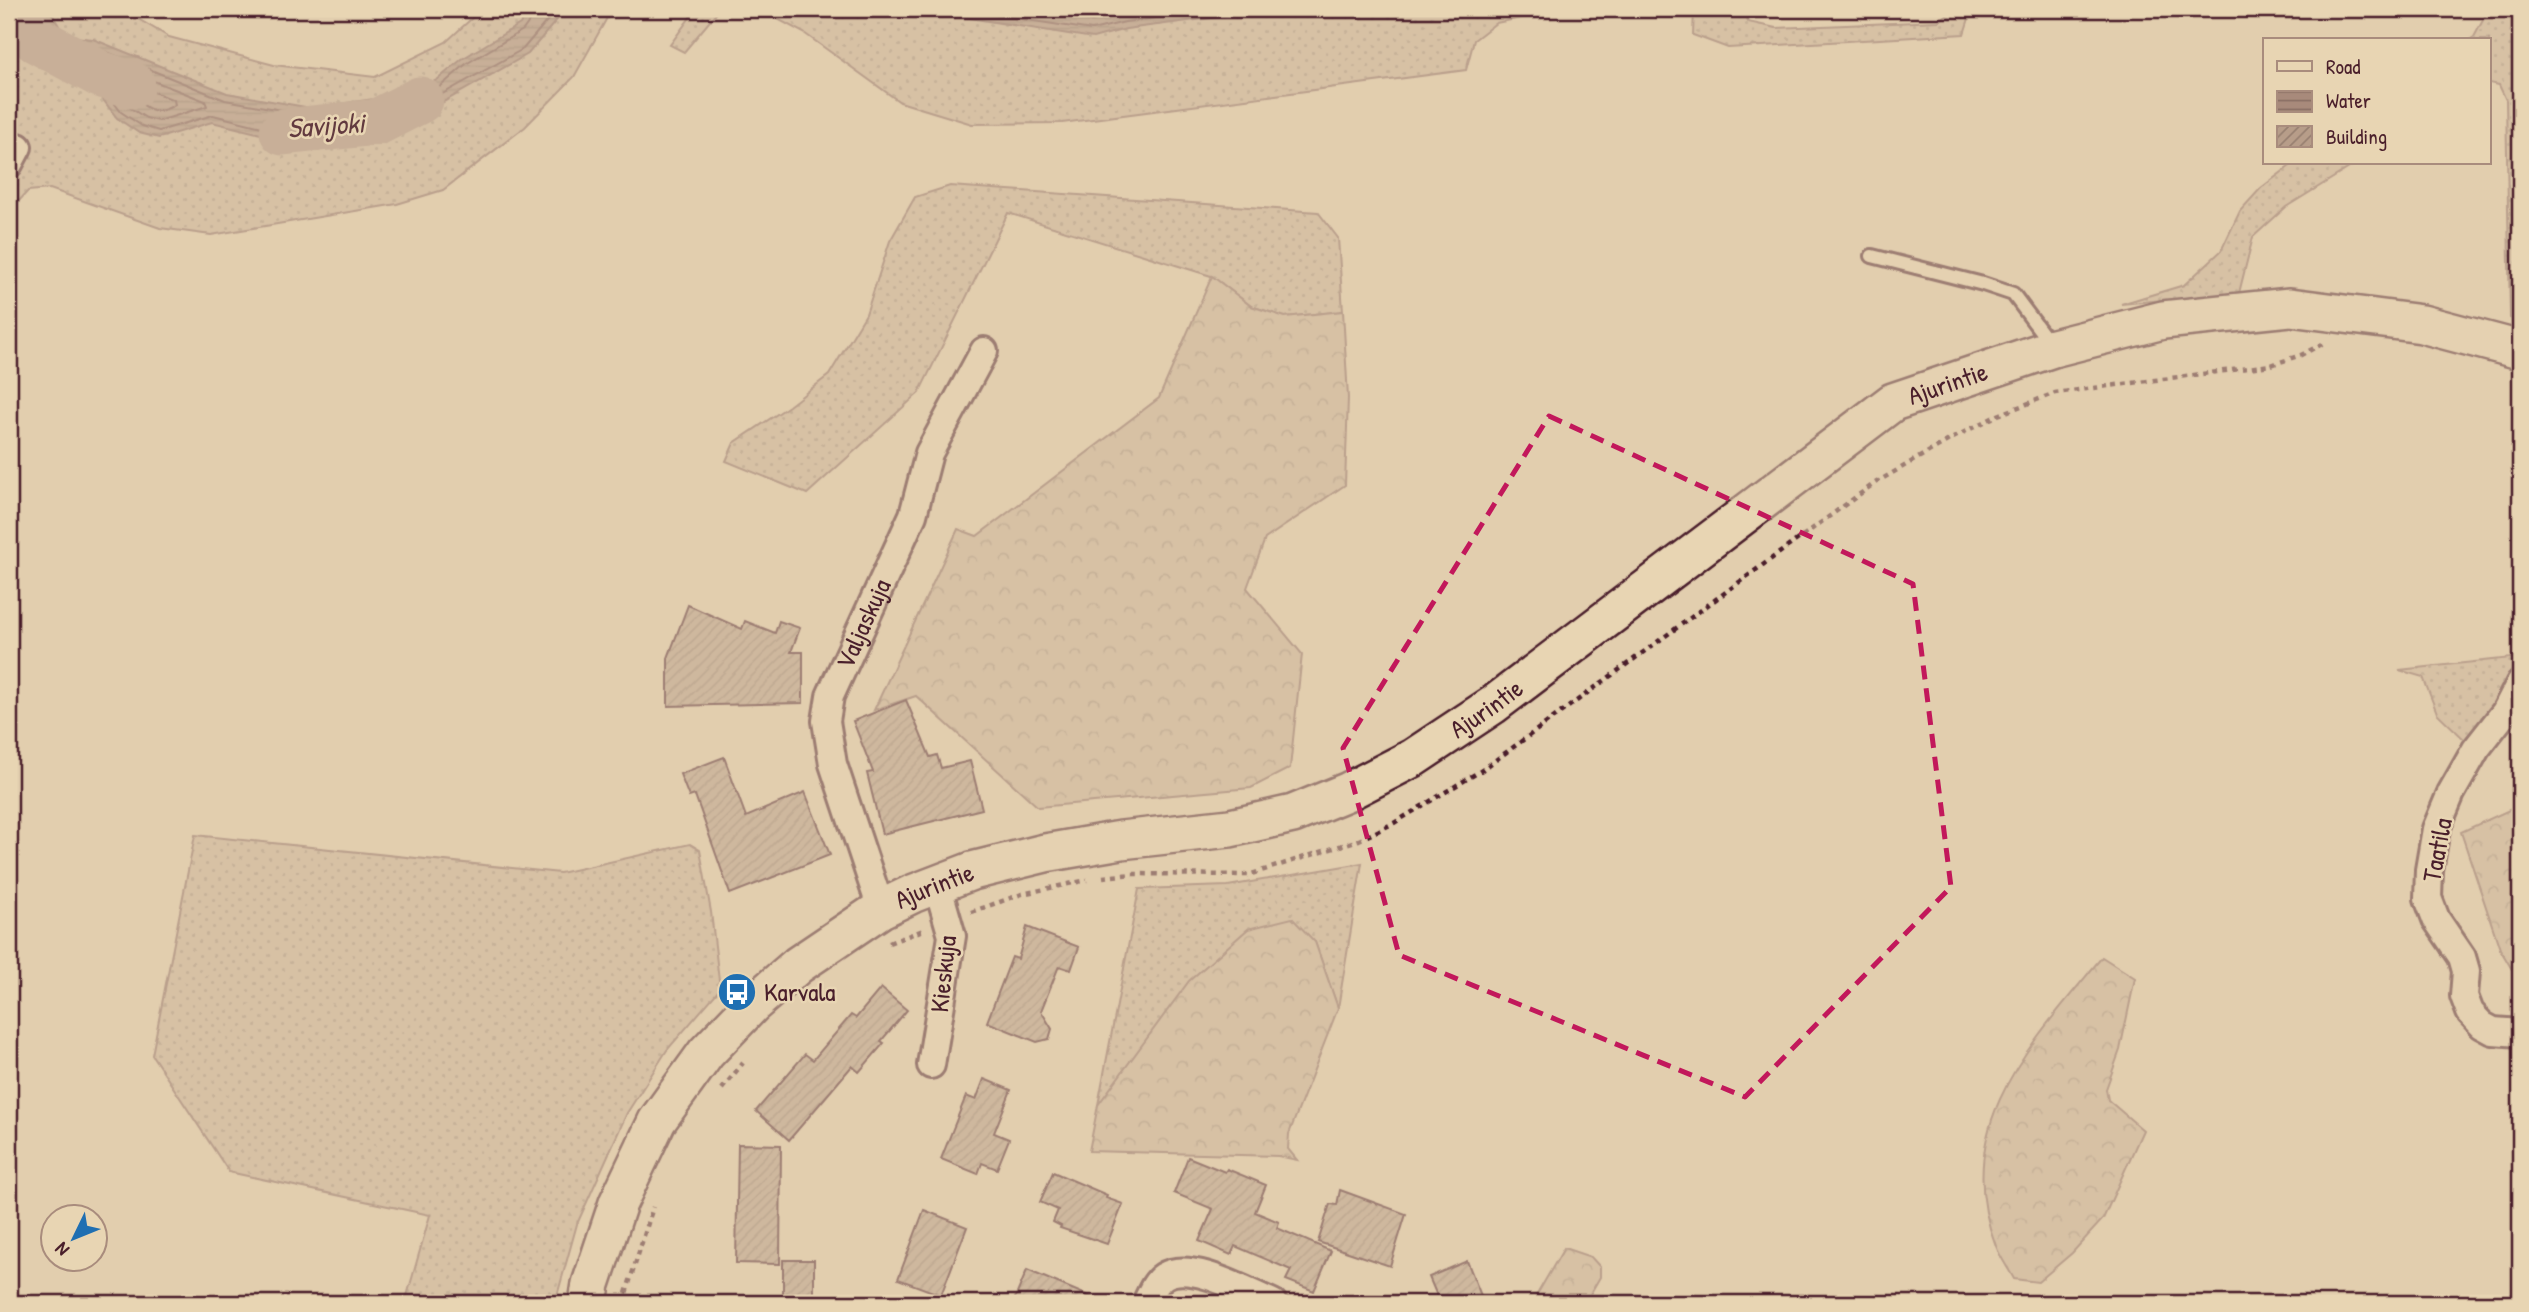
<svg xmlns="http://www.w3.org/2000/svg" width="2529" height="1312" font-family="'Patrick Hand',sans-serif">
<defs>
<pattern id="grass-dots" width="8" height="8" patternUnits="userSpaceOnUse" patternTransform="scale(1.75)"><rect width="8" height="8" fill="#c9b198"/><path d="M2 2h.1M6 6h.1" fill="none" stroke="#a58f7c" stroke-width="1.8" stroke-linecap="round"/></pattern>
<pattern id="forest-crowns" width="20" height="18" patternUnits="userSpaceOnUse" patternTransform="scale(1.75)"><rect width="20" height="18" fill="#c9b198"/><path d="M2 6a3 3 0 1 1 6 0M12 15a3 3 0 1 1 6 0" fill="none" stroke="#a58f7c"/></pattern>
<pattern id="water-rules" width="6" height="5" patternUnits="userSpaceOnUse" patternTransform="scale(1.75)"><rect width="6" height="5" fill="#a88a7b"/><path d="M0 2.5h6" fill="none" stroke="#8b7065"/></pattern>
<pattern id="building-hatch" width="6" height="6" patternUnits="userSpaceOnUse" patternTransform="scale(1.75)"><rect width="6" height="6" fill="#b79d89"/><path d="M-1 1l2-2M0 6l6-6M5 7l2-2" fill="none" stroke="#977f70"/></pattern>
</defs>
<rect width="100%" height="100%" fill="#e2ceae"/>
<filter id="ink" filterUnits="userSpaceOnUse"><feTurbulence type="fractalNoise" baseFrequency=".0143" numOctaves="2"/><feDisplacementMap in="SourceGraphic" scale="14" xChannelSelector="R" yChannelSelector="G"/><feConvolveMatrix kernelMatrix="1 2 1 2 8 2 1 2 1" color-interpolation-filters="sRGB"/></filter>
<g filter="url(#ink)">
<!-- grass -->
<g fill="url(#grass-dots)" stroke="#8a6862" stroke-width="2">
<path d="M 9,9 L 121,9 L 169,37 L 274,65 L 375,77 L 446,42 L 482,9 L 612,9 L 574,77 L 525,127 L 443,190 L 397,204 L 211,235 L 160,228 L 50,189 L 28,191 L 9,212 Z"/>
<path d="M 696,9 L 726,9 L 719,10 L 684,52 L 670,45 Z"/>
<path d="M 759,9 L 1567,9 L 1496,23 L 1474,40 L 1466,70 L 1062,123 L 972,124 L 900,102 L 804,33 Z"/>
<path d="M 1694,9 L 1744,9 L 1748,22 L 1776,28 L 1939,21 L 1954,9 L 1972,9 L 1964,34 L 1728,48 L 1693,35 Z"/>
<path d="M 2489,9 L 2520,9 L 2520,322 L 2510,318 L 2506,100 L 2499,85 L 2489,83 L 2489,40 L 2469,40 L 2474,37 Z"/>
<path d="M 2294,163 L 2357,163 L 2286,207 L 2253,237 L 2239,293 L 2121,304 L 2184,285 L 2221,251 L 2240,211 L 2261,188 Z"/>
<path d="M 950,186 L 1318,212 L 1338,238 L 1343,311 L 1285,317 L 1251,306 L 1211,276 L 1008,213 L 919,393 L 807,494 L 726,461 L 734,443 L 789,406 L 829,375 L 866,314 L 890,241 L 915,197 Z"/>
<path d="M 2520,657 L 2520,664 L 2495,709 L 2470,745 L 2437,713 L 2423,677 L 2399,670 Z"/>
<path d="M 195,835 L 560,873 L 690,844 L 700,850 L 711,912 L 720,989 L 667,1050 L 627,1113 L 577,1224 L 555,1303 L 405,1303 L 430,1215 L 229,1172 L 152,1055 Z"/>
<path d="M 1362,863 L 1338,1008 L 1315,942 L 1098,1105 L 1139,889 L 1228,886 Z"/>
</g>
<!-- forest -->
<g fill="url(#forest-crowns)" stroke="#8a6862" stroke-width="2">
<path d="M 1212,276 L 1251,306 L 1285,317 L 1343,311 L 1348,398 L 1345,485 L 1265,539 L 1247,588 L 1302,654 L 1290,768 L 1251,788 L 1038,807 L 916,696 L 874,710 L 958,529 L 977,536 L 1159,398 Z"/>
<path d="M 2520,805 L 2520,983 L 2500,949 L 2461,832 Z"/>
<path d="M 1292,918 L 1315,942 L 1338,1008 L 1289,1134 L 1288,1149 L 1297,1160 L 1278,1156 L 1089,1151 L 1098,1105 L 1189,981 L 1248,929 Z"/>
<path d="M 2102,957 L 2135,978 L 2120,1050 L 2106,1089 L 2108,1100 L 2143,1130 L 2103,1219 L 2072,1253 L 2038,1282 L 2014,1279 C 2008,1268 2000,1257 1996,1246 C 1949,1126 2032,1042 2102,957 Z"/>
<path d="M 1564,1248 L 1591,1257 L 1600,1267 L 1600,1277 L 1585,1303 L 1532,1303 Z"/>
</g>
<!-- water -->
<g fill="url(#water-rules)" stroke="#825f5b" stroke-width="2">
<path d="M 12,9 L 49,9 L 65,36 L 93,39 L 227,93 L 311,108 L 409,94 L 437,80 L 462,59 L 520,24 L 530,9 L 566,9 L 528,54 L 431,109 L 394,123 L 371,128 L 357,123 L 269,147 L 269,136 L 212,122 L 159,138 L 139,133 L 117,118 L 70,56 L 28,25 Z"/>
<path d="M 932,9 L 1281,9 L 1126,29 L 1093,38 L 939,13 Z"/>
</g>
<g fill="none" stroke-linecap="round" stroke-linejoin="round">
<!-- shore -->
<g stroke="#704a4b" stroke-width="2">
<path d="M 536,9 L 534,15 L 523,30 L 466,64 L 441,86 L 413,101 L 311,115 L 225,100 L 92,46 L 76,44 L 73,48 L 121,112 L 142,126 L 159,131 L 213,115 L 270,129 L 280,137 L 356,115 L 372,121 L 391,117 L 428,102 L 523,49 L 557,9"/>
<path d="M 956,9 L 1092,30 L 1125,22 L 1227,9"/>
<path d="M 1012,9 L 1092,21 L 1123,13 L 1159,9"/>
<path d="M 97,59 L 205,101 L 207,106 L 159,121 L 146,118 L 127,106 L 96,64 Z"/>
<path d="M 131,83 L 174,100 L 175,105 C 171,107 163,111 158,111 C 145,110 129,95 127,84 Z"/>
</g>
<!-- river -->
<g stroke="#a88a7b" stroke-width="47">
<path d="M 17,9 L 35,39 L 100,74 L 132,85"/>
<path d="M 283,132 L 377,122 L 420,100"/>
</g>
</g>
<!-- building -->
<g fill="url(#building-hatch)" stroke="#4a1f2b" stroke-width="2">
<path d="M 688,605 L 742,629 L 745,621 L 775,633 L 779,621 L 800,628 L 791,652 L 803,652 L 803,703 L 668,706 L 668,658 Z"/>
<path d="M 906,700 L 930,757 L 937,755 L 941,768 L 970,761 L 982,809 L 882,834 L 867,773 L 873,772 L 853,721 Z"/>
<path d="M 724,757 L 746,817 L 805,792 L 830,855 L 730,894 L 695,795 L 689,797 L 680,774 Z"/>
<path d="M 1027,927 L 1079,947 L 1071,970 L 1059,966 L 1041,1011 L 1052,1029 L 1049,1039 L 1037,1042 L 987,1022 L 1012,957 L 1018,959 Z"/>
<path d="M 881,988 L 907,1010 L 881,1041 L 884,1043 L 859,1072 L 852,1066 L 789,1140 L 756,1111 L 805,1054 L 813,1060 L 851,1015 L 856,1018 Z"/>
<path d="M 984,1079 L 1011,1090 L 994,1133 L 1009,1139 L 997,1169 L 982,1163 L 978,1174 L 941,1159 L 966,1096 L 976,1100 Z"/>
<path d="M 738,1144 L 781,1145 L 780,1264 L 736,1263 Z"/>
<path d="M 1188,1157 L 1225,1172 L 1227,1169 L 1266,1185 L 1255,1212 L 1279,1222 L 1277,1228 L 1331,1251 L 1314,1291 L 1286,1280 L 1291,1270 L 1235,1246 L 1231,1255 L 1199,1241 L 1213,1209 L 1174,1193 Z"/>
<path d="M 1053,1172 L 1107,1195 L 1106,1198 L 1123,1204 L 1107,1244 L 1060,1228 L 1061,1226 L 1053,1222 L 1058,1210 L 1040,1202 Z"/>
<path d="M 1340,1190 L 1406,1214 L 1390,1266 L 1318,1242 L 1330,1204 L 1337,1205 Z"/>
<path d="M 924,1210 L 967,1227 L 941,1295 L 898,1279 Z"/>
<rect x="783" y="1260" width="31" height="35"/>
<path d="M 1467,1261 L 1484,1303 L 1440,1303 L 1429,1277 Z"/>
<path d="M 1027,1270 L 1105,1303 L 1013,1303 Z"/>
</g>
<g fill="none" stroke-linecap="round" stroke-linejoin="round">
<!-- lane casing -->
<g stroke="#4a1f2b" stroke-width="18">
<path id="lane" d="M 1872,256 L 1983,284 L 2013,294 L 2051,345"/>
</g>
<!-- street casing -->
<g stroke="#4a1f2b" stroke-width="32">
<g id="street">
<path d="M 9,164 L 18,147"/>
<path d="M 2520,683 L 2505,712 L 2476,749 L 2451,793 L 2436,829 L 2429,870 L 2428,898 L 2436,919 L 2462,957 L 2466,971 L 2464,996 L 2470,1012 L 2482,1025 L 2493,1031 L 2520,1033"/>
<path id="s1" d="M 881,909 L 833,764 L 826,721 L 830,696 L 913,515 L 929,453 L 984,351"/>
<path d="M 931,1065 L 952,936 L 937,884"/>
<path d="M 1146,1303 C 1151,1293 1155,1282 1164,1276 C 1190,1259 1248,1293 1273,1303"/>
</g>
</g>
<!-- secondary casing -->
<g stroke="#4a1f2b" stroke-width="42">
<g id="secondary">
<path id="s2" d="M 588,1303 L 591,1284 L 618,1203 L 657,1121 L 706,1053 L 752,1005 L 798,965 L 881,909 L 912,894 L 972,871 L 1045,853 L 1121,840 L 1230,828 L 1293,814 L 1349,791 L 1413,758 L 1493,705 L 1893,402 L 2053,348 L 2163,320 L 2290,307 L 2422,324 L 2520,350"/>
</g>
</g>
<!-- path -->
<g stroke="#4a1f2b" stroke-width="4.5" stroke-dasharray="5 5" stroke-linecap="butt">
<path d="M 1103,877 L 1132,874 L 1248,875 L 1359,840 L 1394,823 L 1482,770 L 1875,483 L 1949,440 L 1998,415 L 2055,393 L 2271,365 L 2301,355 L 2324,343"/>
<path d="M 971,912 L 1022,894 L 1087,880"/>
<path d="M 889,943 L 923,930"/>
<path d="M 722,1089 L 743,1063"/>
<path d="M 623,1303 L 653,1207"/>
</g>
<!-- lane -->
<use href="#lane" stroke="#e8d5b3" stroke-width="12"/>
<!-- street -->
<use href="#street" stroke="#e8d5b3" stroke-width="26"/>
<!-- secondary -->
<use href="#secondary" stroke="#e8d5b3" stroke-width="37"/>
</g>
</g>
<!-- marked area -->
<path d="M0 0H2529V1312H0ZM 1549,416 L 1913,584 L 1951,887 L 1745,1097 L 1399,955 L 1343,748 Z" fill="#e2ceae" fill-opacity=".55" fill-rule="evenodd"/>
<path fill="none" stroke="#c2185b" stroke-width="5" stroke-dasharray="14 9" stroke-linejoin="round" d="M 1549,416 L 1913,584 L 1951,887 L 1745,1097 L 1399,955 L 1343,748 Z"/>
<!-- icons -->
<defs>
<g id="bus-disc" transform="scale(2.0125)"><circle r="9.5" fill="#1f6fb2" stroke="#e8d5b3"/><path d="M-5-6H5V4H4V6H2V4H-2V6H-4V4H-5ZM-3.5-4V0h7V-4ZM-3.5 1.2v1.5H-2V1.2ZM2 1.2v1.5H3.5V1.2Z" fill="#fff"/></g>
</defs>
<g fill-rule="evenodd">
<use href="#bus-disc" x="737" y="992"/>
</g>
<g text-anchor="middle" stroke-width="5" stroke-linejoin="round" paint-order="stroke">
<!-- street labels -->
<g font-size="26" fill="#4a1f2b" stroke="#e8d5b3">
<text dy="9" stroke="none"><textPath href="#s2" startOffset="1720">Ajurintie</textPath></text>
<text dy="9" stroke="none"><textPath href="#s1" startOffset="301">Valjaskuja</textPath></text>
<text dy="9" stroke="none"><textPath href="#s2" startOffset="1153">Ajurintie</textPath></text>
<text transform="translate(2437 850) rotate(-79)" y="9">Taatila</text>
<text dy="9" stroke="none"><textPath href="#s2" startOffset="565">Ajurintie</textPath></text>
<text transform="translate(943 974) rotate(-84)" y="9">Kieskuja</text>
</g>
<!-- poi labels -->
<g font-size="26" fill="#4a1f2b" stroke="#e8d5b3" text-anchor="start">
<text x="764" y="1001">Karvala</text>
</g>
<!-- water labels -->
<g font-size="28" font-style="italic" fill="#623a3f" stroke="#e8d5b3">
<text transform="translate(326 125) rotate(-4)" y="10">Savijoki</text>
</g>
</g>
<!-- margin -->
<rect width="2529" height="1312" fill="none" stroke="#e8d5b3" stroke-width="35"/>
<rect x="18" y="18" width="2494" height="1277" fill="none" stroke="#4a1f2b" stroke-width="2.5" filter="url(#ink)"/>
<!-- legend -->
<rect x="2263" y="38" width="228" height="126" fill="#e8d5b3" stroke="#a98c7d" stroke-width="2"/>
<rect x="2277" y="61" width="35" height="10" fill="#e8d5b3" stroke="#a98c7d" stroke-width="2"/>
<text x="2326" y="74" font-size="21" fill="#4a1f2b">Road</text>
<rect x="2277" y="91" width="35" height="21" fill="url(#water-rules)" stroke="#a98c7d" stroke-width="2"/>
<text x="2326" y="108" font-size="21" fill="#4a1f2b">Water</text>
<rect x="2277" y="126" width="35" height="21" fill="url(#building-hatch)" stroke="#a98c7d" stroke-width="2"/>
<text x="2326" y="144" font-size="21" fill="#4a1f2b">Building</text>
<!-- north arrow -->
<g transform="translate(74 1238) rotate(227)"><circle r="33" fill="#e8d5b3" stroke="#a98c7d" stroke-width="2"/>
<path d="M0-5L12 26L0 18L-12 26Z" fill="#1f6fb2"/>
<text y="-10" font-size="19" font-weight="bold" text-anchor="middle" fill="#4a1f2b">N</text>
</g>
</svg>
